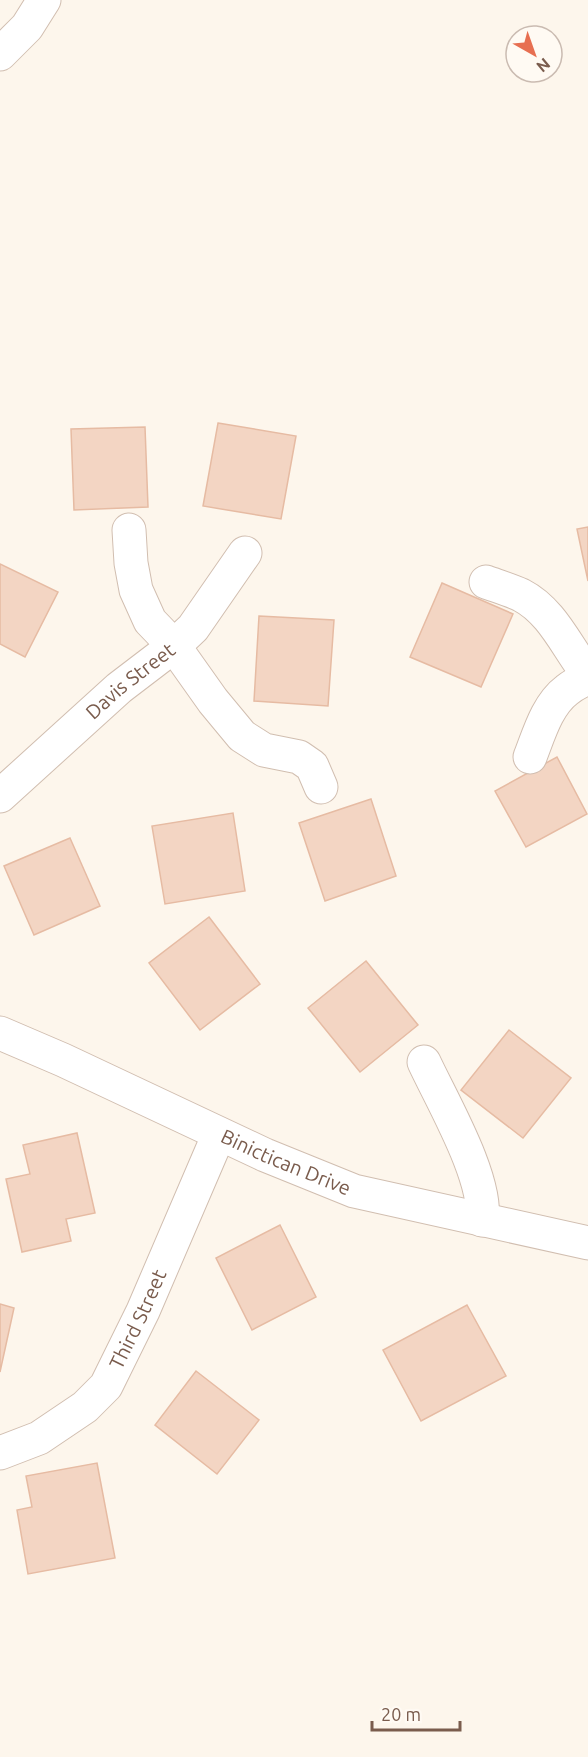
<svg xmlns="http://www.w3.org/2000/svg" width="588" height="1757" font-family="Ubuntu,sans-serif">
<rect width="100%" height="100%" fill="#fdf6ec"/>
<!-- building -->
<g fill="#f3d5c3" stroke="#e6bba3" stroke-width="1.5">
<path d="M 218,423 L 296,436 L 281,519 L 203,506 Z"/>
<path d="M 145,427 L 148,507 L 74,510 L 71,429 Z"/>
<path d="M 588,527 L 588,581 L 577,529 Z"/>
<path d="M 0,564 L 58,592 L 25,657 L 0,644 Z"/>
<path d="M 442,583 L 513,614 L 481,687 L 410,657 Z"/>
<path d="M 259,616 L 334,620 L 328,706 L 254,701 Z"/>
<path d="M 557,757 L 587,814 L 526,847 L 495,791 Z"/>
<path d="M 371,799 L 396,876 L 325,901 L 299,823 Z"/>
<path d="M 233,813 L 245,891 L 165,904 L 152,826 Z"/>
<path d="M 70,838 L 100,906 L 34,935 L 4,866 Z"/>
<path d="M 209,917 L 260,984 L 200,1030 L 149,963 Z"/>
<path d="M 366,961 L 418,1025 L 360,1072 L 308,1008 Z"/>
<path d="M 509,1030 L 571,1078 L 523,1138 L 461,1090 Z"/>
<path d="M 77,1133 L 95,1213 L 66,1219 L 71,1241 L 22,1252 L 6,1179 L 30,1174 L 23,1145 Z"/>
<path d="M 280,1225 L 316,1297 L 252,1330 L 216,1258 Z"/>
<path d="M 0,1304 L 14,1308 L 0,1372 Z"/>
<path d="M 467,1305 L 506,1376 L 421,1421 L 383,1350 Z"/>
<path d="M 196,1371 L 259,1420 L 217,1474 L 155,1425 Z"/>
<path d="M 97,1463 L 115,1558 L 28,1574 L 17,1510 L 32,1507 L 26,1476 Z"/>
</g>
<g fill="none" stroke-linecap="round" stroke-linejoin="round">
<!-- minor casing -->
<g stroke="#d1beb0" stroke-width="35">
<g id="minor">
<path d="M 0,54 L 27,27 L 44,0"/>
<path d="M 129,530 L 131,563 L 136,590 L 150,621 L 174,646 L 213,701 L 242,736 L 264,750 L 299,757 L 312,766 L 321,787"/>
<path d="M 486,582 C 497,586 510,590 521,595 C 550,610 564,641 582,666 L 588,671"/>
<path d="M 530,757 C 539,734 547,705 567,690 C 573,685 581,681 588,678"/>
<path id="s1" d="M 0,796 L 119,688 L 174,646 L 193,628 L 245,553"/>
<path id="s2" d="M 0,1033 L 63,1060 L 265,1155 L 354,1191 L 588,1243"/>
<path d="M 424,1062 C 442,1101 488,1179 482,1220"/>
<path id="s3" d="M 0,1453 L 39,1438 L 85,1407 L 106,1386 L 143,1311 L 219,1134"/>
</g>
</g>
<!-- minor -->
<use href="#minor" stroke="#fff" stroke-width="33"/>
</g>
<g text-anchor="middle" stroke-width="4.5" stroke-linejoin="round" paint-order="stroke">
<!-- street labels -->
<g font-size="20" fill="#7a5c4d" stroke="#fffaf3">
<text dy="7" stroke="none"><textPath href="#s1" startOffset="174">Davis Street</textPath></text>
<text dy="7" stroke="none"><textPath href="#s2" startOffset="314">Binictican Drive</textPath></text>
<text dy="7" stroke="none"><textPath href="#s3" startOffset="201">Third Street</textPath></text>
</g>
</g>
<!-- north arrow -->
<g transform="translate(534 54) rotate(140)"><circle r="28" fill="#fffaf3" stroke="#cabbb1" stroke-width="1.5"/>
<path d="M0-4.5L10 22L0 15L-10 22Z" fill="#e76f51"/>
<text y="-9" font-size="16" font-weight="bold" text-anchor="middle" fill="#7a5c4d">N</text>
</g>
<!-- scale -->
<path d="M372 1721v9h88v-9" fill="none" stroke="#7a5c4d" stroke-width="3"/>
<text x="381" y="1721" font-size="18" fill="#7a5c4d" stroke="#fffaf3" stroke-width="4.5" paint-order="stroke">20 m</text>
</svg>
